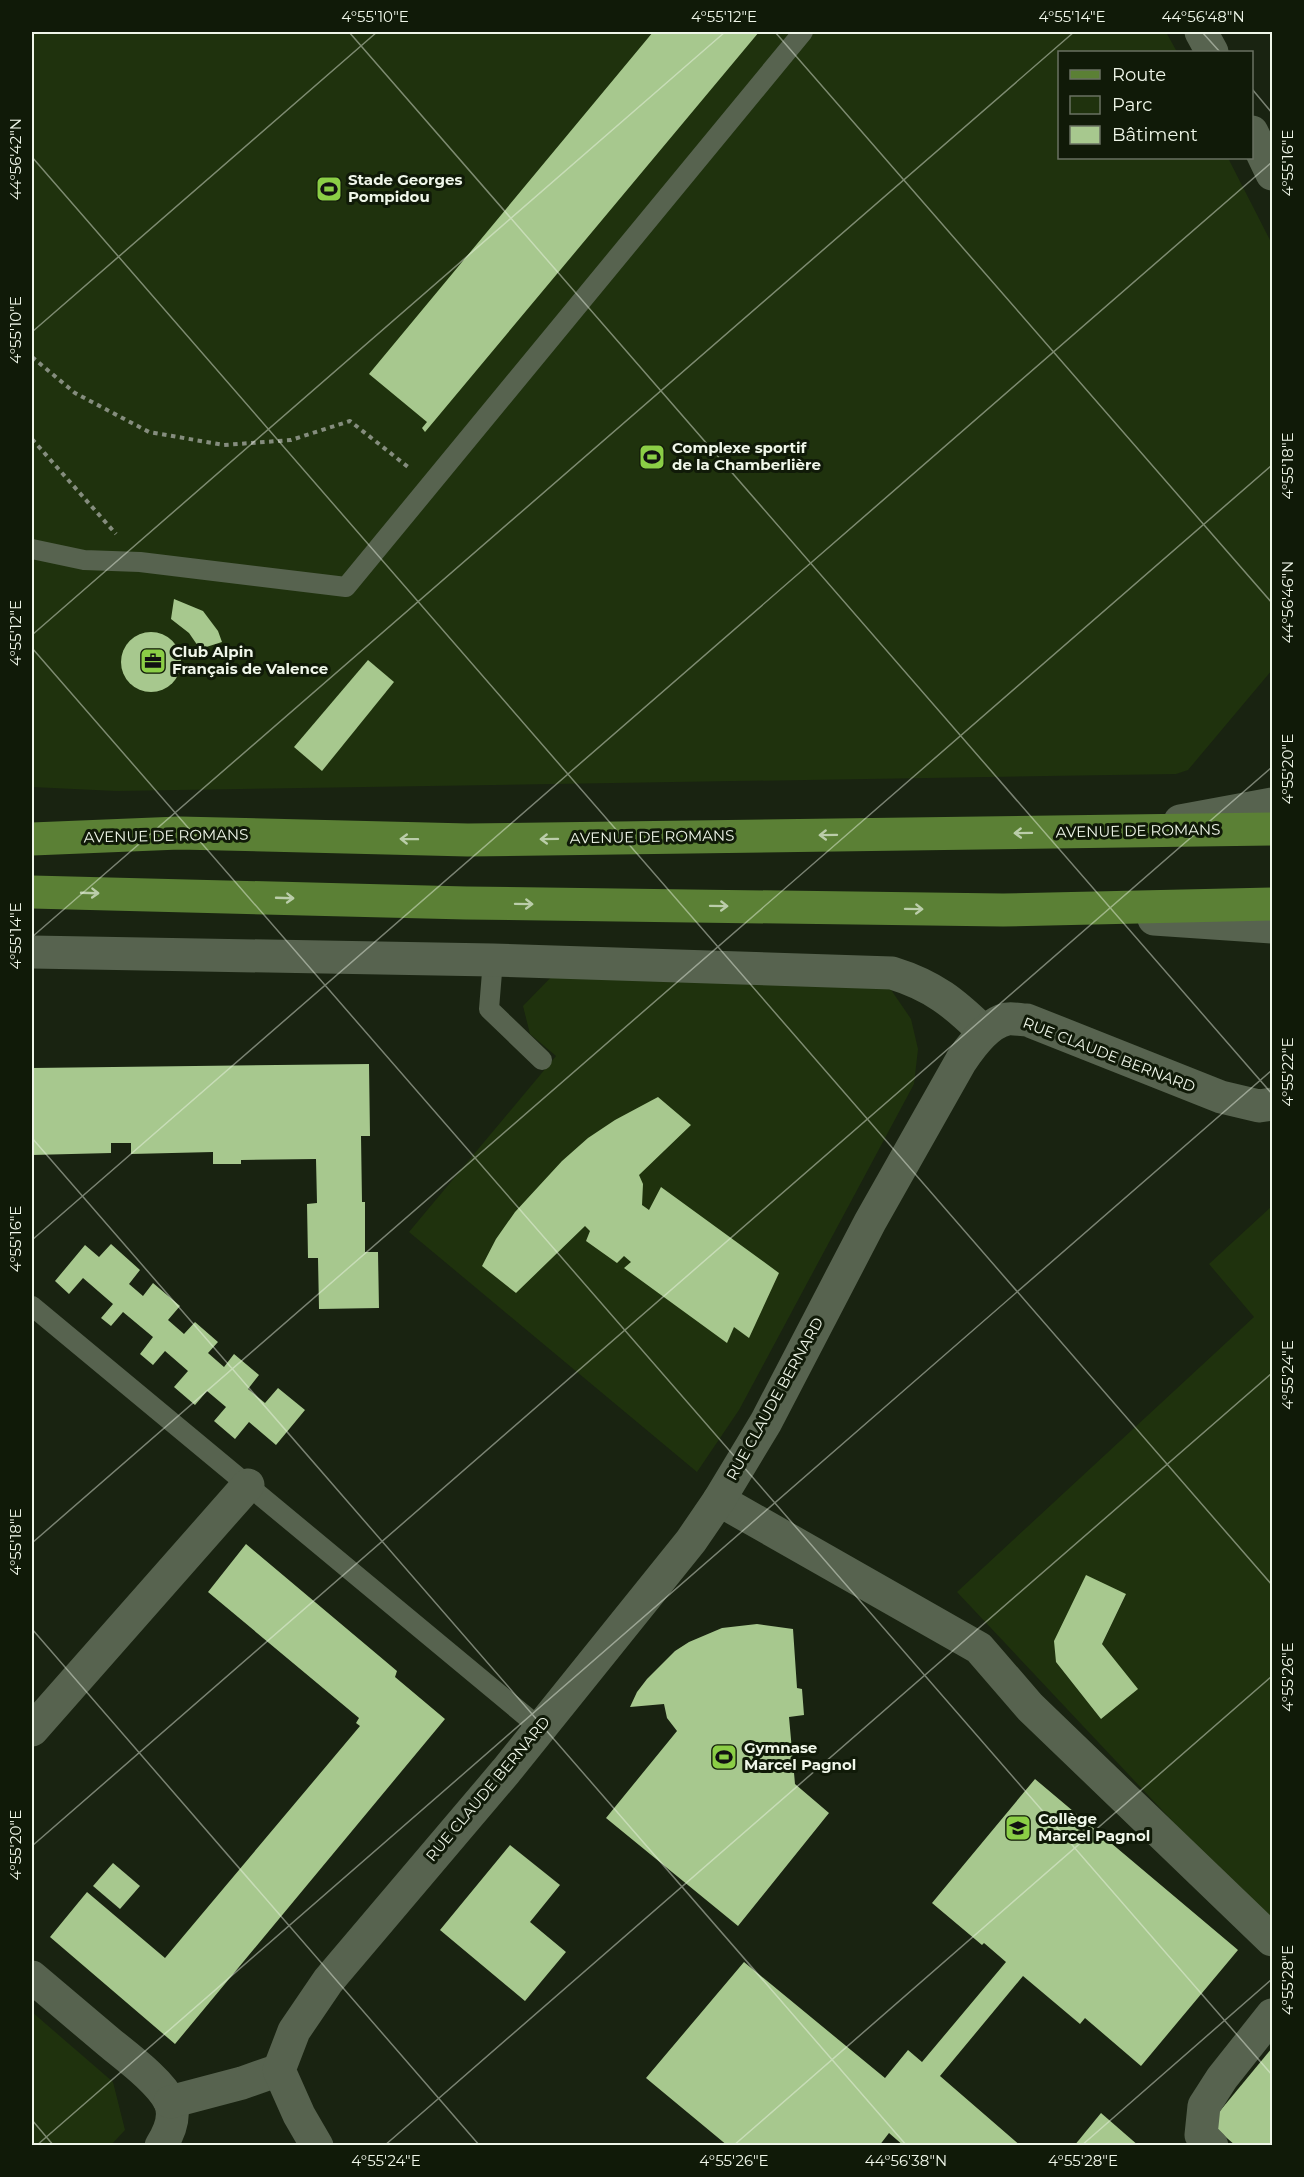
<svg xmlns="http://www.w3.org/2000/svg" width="1304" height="2177" font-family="Montserrat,sans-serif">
<rect width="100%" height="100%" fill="#192311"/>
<!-- green -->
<g fill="#1f320d" fill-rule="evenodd">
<path d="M 32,32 L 1166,32 L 1177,52 L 1060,52 L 1060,158 L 1228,158 L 1272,244 L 1272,670 L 1188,770 L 1176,774 L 116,791 L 32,787 Z"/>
<path d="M 558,970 L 883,978 L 911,1019 L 918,1049 L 914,1084 L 739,1410 L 697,1472 L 409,1232 L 556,1056 L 530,1034 L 523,1006 Z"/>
<path d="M 1272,1206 L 1272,1927 L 957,1592 L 1254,1317 L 1209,1264 ZM 1126,1595 L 1102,1644 L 1137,1689 L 1101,1719 L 1056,1662 Z"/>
<path d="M 32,2012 L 113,2082 L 125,2130 L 111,2145 L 32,2145 Z"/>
</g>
<!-- building -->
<g fill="#a7c88e">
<path d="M 653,32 L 759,32 L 425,432 L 422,428 L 427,422 L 369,374 Z"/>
<path d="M 174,599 L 203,611 L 218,631 L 222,642 L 200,649 L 189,633 L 171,619 Z"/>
<circle cx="151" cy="662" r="30"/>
<path d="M 368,660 L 394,682 L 322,771 L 294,747 Z"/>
<path d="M 369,1064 L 370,1136 L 361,1136 L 362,1202 L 365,1202 L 365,1252 L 378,1252 L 379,1308 L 319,1309 L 318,1258 L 308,1258 L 307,1204 L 317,1203 L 316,1159 L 241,1160 L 241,1164 L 213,1164 L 213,1152 L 131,1154 L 131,1143 L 111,1143 L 111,1153 L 32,1155 L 32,1068 Z"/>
<path d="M 658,1097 L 691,1125 L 639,1175 L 643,1184 L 642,1205 L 649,1210 L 661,1187 L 779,1273 L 749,1338 L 734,1327 L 727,1343 L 624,1268 L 631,1262 L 624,1256 L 617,1263 L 586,1241 L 590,1231 L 585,1226 L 516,1293 L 482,1266 L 496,1239 L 515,1212 L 562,1161 L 588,1138 L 615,1120 Z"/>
<path d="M 111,1244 L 140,1270 L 129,1284 L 143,1296 L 153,1283 L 180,1306 L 168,1320 L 184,1334 L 195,1322 L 218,1342 L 208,1353 L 224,1367 L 234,1354 L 259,1375 L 248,1389 L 265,1403 L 278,1388 L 305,1410 L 276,1445 L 249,1422 L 235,1439 L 214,1421 L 226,1407 L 207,1391 L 195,1405 L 174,1387 L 188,1371 L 165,1351 L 153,1365 L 140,1354 L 153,1337 L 123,1312 L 111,1326 L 101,1318 L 113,1304 L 83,1278 L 69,1294 L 55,1281 L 85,1245 L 99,1257 Z"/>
<path d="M 246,1544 L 397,1671 L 395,1677 L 445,1719 L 175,2044 L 50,1937 L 87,1892 L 165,1958 L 360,1726 L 356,1723 L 359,1718 L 208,1592 Z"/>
<path d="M 1086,1575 L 1126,1594 L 1102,1644 L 1138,1689 L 1101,1719 L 1056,1662 L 1054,1641 Z"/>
<path d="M 757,1624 L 793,1629 L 797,1688 L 802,1689 L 804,1715 L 789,1717 L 795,1784 L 829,1813 L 738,1926 L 606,1818 L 677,1731 L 667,1718 L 664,1704 L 630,1707 L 637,1692 L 647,1679 L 675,1651 L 689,1642 L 722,1628 Z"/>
<path d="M 1035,1779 L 1238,1950 L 1141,2066 L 1085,2018 L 1080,2024 L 1023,1976 L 940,2076 L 1021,2146 L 904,2146 L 889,2133 L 879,2146 L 728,2146 L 646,2078 L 744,1962 L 885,2078 L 908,2050 L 922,2062 L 1006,1962 L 984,1943 L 982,1945 L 932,1903 Z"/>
<path d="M 510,1845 L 560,1885 L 530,1922 L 566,1952 L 525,2001 L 440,1930 Z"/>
<path d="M 113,1863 L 140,1886 L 120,1909 L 93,1886 Z"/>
<path d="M 1272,2048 L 1272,2144 L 1236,2146 L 1210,2123 Z"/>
<path d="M 1101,2113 L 1139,2146 L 1074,2146 Z"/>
</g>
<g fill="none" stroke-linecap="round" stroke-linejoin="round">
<!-- path -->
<g stroke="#858d7e" stroke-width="4" stroke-dasharray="4.5 4.5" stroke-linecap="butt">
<path d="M 32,357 L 75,393 L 149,432 L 224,445 L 291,440 L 350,421 L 408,467"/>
<path d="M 32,439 L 116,534"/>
</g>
<!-- lane -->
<g stroke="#57634f" stroke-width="20">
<path d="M 32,549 L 84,560 L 140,562 L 346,587 L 803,32"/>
<path d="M 493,960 L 489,1009 L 542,1060"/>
<path d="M 32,1306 L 540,1728"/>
</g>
<!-- street -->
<g stroke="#57634f" stroke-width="33">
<path d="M 1201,32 L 1212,52"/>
<path d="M 1252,132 L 1272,174"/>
<path d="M 1180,821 L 1272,804"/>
<path d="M 32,952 L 493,960 L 892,973 C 934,986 954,1003 984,1032"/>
<path d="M 32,1730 L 248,1485"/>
<path d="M 32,1977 C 58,1999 84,2021 110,2043 C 127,2057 161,2082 170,2102 C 176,2116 169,2133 161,2146"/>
<path d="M 170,2102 L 242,2083 L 279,2070"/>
</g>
<!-- secondary -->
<g stroke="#57634f" stroke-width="33">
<path d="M 1154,919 L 1272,927"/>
<path d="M 719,1500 L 979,1648 L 1030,1707 L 1272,1940"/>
<path d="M 317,2146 L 299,2115 L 279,2070 L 294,2031 L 328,1981 L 506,1771 L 691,1541 L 719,1500 L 766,1422 L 870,1222 L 961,1061 C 971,1046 988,1023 1007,1019 C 1013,1018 1021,1020 1027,1020 L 1221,1097 L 1259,1106 L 1272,1104"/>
<path d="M 1212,2146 L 1201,2135 L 1204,2106 L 1222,2078 L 1272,2015"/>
</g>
<!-- primary -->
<g stroke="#5b8035" stroke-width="33">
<path d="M 32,839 L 179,833 L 468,840 L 1272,829"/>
<path d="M 32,892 L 466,903 L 1003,910 L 1272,904"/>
</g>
</g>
<!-- one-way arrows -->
<defs><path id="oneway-shaft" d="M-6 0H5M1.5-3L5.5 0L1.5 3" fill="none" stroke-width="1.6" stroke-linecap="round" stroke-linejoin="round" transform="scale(1.5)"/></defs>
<g stroke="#bbcdaa">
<use href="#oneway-shaft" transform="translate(1023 833) rotate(179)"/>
<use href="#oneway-shaft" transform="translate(828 835) rotate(179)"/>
<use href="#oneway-shaft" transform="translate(409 839) rotate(-179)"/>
<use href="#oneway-shaft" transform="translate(549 839) rotate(179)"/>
<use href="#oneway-shaft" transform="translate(90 893) rotate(2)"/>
<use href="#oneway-shaft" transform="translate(285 898) rotate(2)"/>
<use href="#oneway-shaft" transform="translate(524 904) rotate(1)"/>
<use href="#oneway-shaft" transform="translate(719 906) rotate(1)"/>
<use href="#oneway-shaft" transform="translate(914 909) rotate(1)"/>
</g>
<!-- ticks -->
<path fill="none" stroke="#eff6e9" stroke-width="1.5" stroke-opacity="0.45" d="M 349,32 L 1272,1094M 775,32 L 1272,603M 1202,32 L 1220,52M 1252,89 L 1272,113M 32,157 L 1272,1585M 32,332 L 377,32M 32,635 L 725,32M 32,648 L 1272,2075M 32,937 L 1074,32M 32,1138 L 907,2146M 32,1240 L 1272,162M 32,1543 L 1272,465M 32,1629 L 480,2146M 32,1846 L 1272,767M 32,2120 L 54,2146M 36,2146 L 1272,1070M 384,2146 L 1272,1373M 733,2146 L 1272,1676M 1081,2146 L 1272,1979"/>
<!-- icons -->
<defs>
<g id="stadium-square" transform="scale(1.35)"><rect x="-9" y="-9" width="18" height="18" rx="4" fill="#8bce46" stroke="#101a08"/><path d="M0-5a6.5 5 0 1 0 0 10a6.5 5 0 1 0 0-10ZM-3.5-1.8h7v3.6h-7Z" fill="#111"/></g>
<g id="office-square" transform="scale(1.35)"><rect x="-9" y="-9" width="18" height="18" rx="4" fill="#8bce46" stroke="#101a08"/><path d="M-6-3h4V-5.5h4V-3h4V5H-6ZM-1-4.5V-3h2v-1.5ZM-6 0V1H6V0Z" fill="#111"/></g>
<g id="school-square" transform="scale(1.35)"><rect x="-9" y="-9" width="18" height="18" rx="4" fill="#8bce46" stroke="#101a08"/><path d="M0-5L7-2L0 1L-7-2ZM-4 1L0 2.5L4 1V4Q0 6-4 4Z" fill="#111"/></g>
</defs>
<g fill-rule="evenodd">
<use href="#stadium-square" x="329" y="189"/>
<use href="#stadium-square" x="652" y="457"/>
<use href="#office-square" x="153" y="661"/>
<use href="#stadium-square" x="724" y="1757"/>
<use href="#school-square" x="1018" y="1828"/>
</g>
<g text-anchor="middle" stroke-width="6" stroke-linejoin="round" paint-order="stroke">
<!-- poi labels -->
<g font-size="15" font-weight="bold" fill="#eff6e9" stroke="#101a08" text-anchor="start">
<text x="348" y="185">Stade Georges<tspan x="348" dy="17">Pompidou</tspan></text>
<text x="672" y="453">Complexe sportif<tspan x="672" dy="17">de la Chamberlière</tspan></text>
<text x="172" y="657">Club Alpin<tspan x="172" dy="17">Français de Valence</tspan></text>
<text x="744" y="1753">Gymnase<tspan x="744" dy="17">Marcel Pagnol</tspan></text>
<text x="1038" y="1824">Collège<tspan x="1038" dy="17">Marcel Pagnol</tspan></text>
</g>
<!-- street labels -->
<g font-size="15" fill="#eff6e9" stroke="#101a08">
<text transform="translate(1138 831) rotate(-1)" y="5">AVENUE DE ROMANS</text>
<text transform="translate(166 836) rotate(-1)" y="5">AVENUE DE ROMANS</text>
<text transform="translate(652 837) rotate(-1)" y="5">AVENUE DE ROMANS</text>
<text transform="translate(1109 1055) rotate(21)" y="5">RUE CLAUDE BERNARD</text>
<text transform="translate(775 1399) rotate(-61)" y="5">RUE CLAUDE BERNARD</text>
<text transform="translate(488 1789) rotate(-50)" y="5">RUE CLAUDE BERNARD</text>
</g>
</g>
<!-- border -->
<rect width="1304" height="2177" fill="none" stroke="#101a08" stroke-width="66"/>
<!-- legend -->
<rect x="1058" y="51" width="195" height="108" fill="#101a08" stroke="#697262" stroke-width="1.5"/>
<rect x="1070" y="70" width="30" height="9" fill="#5b8035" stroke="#697262" stroke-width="1.5"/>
<text x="1112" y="81" font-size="18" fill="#eff6e9">Route</text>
<rect x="1070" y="96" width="30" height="18" fill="#1f320d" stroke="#697262" stroke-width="1.5"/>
<text x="1112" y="111" font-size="18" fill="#eff6e9">Parc</text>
<rect x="1070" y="126" width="30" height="18" fill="#a7c88e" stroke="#697262" stroke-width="1.5"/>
<text x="1112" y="141" font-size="18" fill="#eff6e9">Bâtiment</text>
<rect x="33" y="33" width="1238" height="2111" fill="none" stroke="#eff6e9" stroke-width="2"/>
<g font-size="15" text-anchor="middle" fill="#eff6e9">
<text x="375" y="22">4°55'10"E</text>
<text x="724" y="22">4°55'12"E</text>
<text x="1072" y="22">4°55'14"E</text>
<text x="1203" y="22">44°56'48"N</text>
<text transform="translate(16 159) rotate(-90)" y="5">44°56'42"N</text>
<text transform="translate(1288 163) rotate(-90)" y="5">4°55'16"E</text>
<text transform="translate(16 330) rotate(-90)" y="5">4°55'10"E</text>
<text transform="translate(1288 466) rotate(-90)" y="5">4°55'18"E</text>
<text transform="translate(1288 602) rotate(-90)" y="5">44°56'46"N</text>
<text transform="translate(16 633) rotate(-90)" y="5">4°55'12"E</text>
<text transform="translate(1288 769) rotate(-90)" y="5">4°55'20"E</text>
<text transform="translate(16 936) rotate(-90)" y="5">4°55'14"E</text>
<text transform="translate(1288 1072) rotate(-90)" y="5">4°55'22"E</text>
<text transform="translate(16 1239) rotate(-90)" y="5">4°55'16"E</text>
<text transform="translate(1288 1375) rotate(-90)" y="5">4°55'24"E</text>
<text transform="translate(16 1542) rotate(-90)" y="5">4°55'18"E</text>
<text transform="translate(1288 1677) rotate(-90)" y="5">4°55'26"E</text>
<text transform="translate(16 1845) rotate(-90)" y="5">4°55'20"E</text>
<text transform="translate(1288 1980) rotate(-90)" y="5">4°55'28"E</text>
<text x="386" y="2166">4°55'24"E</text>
<text x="734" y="2166">4°55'26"E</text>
<text x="906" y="2166">44°56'38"N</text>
<text x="1083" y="2166">4°55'28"E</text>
</g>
</svg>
